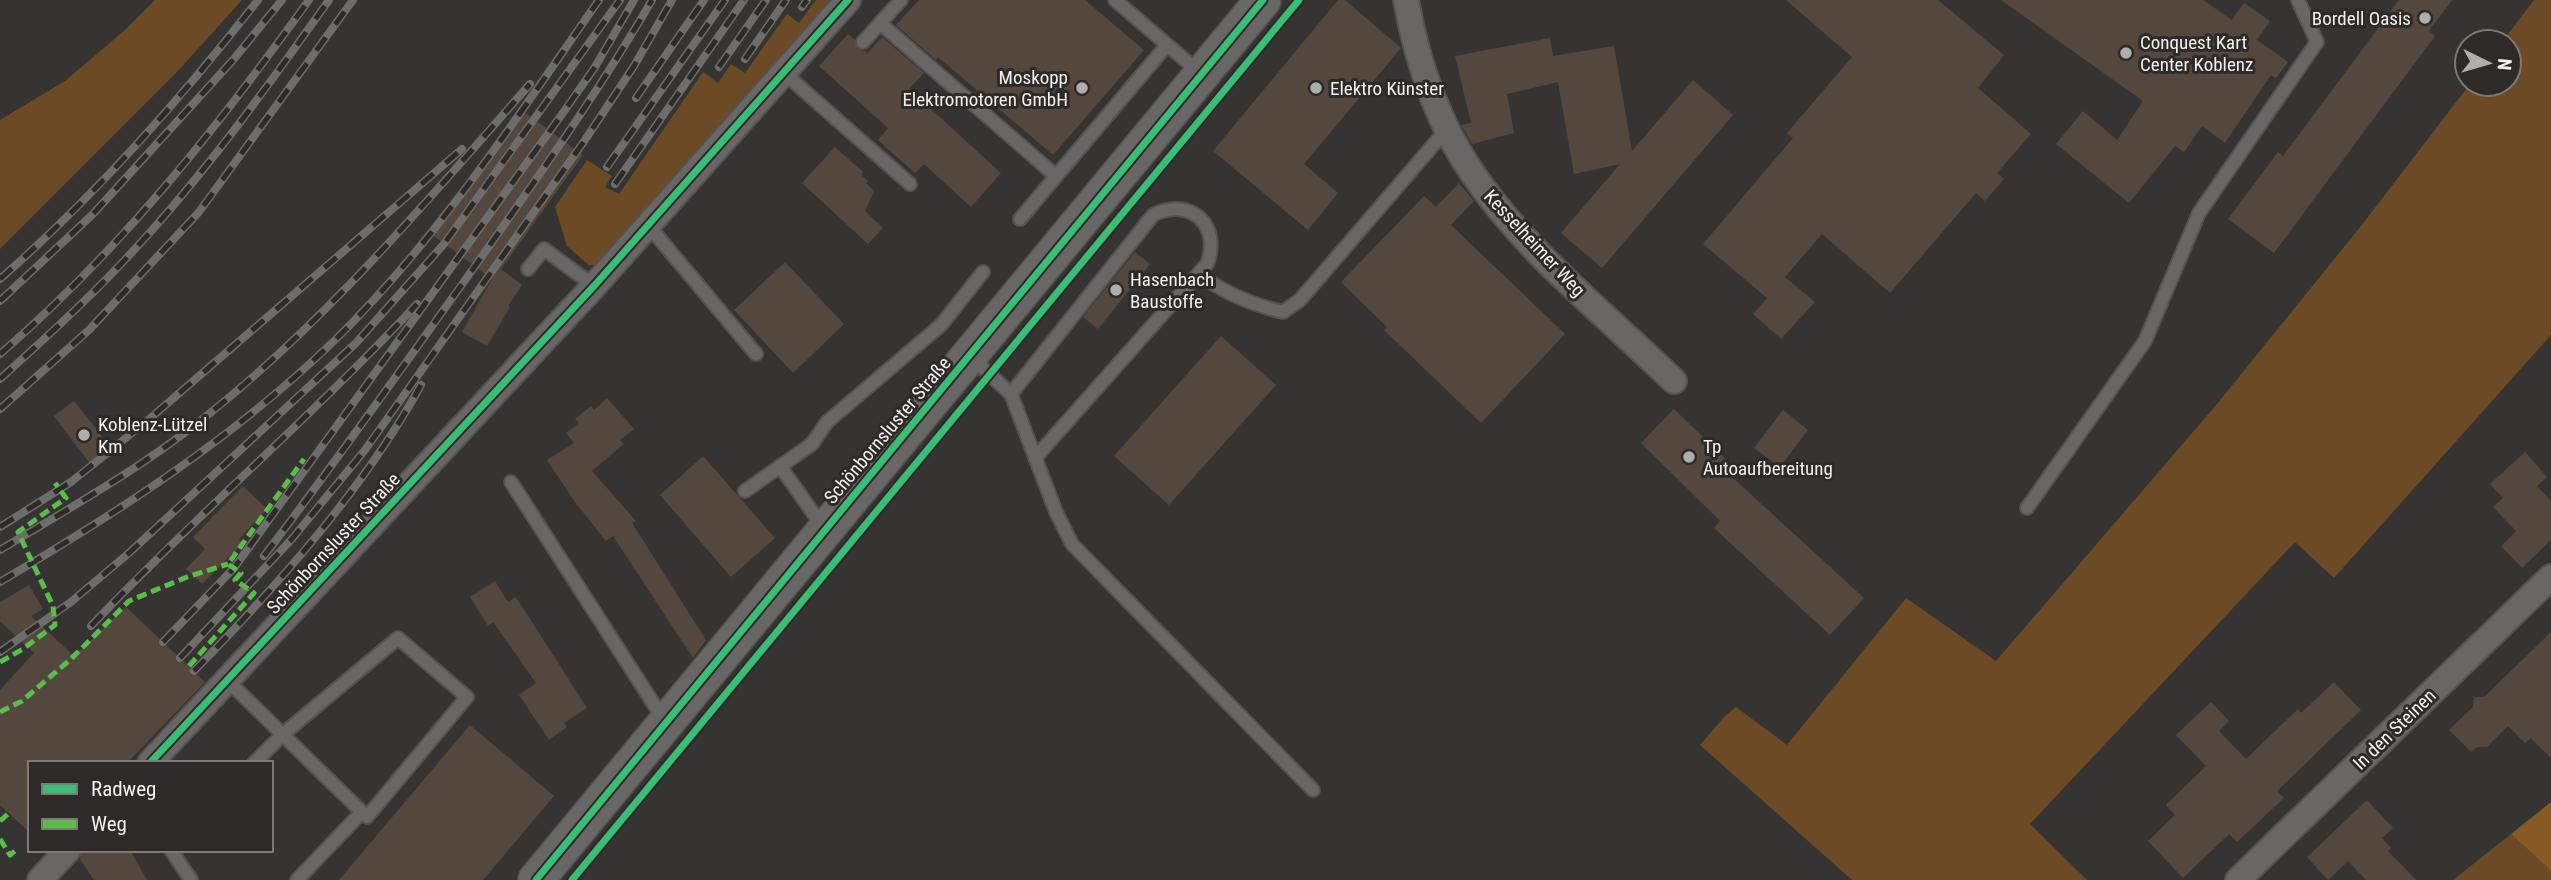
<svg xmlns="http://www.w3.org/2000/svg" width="2551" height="880" font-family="'Roboto Condensed',sans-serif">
<rect width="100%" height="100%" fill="#363432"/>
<!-- green -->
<g fill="#6c4a25">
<path d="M 155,0 L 242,0 L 176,73 L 0,249 L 0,120 L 65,81 L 125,30 Z"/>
<path d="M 816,0 L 830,0 L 596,265 L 589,265 L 567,246 L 555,207 L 587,160 L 612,176 L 605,187 L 619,194 L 703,72 L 718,83 L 731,64 L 745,73 L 787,14 L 799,23 Z"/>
<path d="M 2534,0 L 2551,0 L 2551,335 L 2334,578 L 2295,542 L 2030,824 L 2087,880 L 1852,880 L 1700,745 L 1725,716 L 1736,707 L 1787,745 L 1906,598 L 1996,661 L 2217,404 L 2361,226 L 2470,84 L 2509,84 L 2509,42 L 2502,42 Z"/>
<path d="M 2511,834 L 2551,871 L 2551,880 L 2453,880 Z"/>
</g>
<!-- forest -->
<path fill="#875925" d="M 2551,802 L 2551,871 L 2511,834 Z"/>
<!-- building -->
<g fill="#54483e">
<path d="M 919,0 L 1085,0 L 1144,50 L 1053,155 L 938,57 L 936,60 L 896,25 Z"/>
<path d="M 1338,0 L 1345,0 L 1401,48 L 1304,164 L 1338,193 L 1308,230 L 1213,151 Z"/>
<path d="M 1786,0 L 1938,0 L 2004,55 L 1978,88 L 2031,134 L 1997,173 L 2004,179 L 1985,201 L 1976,193 L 1890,293 L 1822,234 L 1785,277 L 1815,302 L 1781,339 L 1753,314 L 1767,298 L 1703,244 L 1793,138 L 1787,133 L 1852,57 Z"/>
<path d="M 2001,0 L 2203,0 L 2232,20 L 2244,3 L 2270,21 L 2257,40 L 2288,62 L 2276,78 L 2271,75 L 2225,143 L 2202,126 L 2184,152 L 2175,146 L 2129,203 L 2056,144 L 2083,111 L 2117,140 L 2143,101 Z"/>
<path d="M 2399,0 L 2452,0 L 2429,31 L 2435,36 L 2274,253 L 2228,219 L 2278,152 L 2283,156 Z"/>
<path d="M 848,34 L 855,40 L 857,48 L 868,53 L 882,37 L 924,73 L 909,89 L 1001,173 L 971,207 L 924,164 L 915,173 L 878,140 L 888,128 L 819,66 Z"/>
<path d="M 1550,38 L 1553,56 L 1614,46 L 1632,151 L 1693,80 L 1733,115 L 1602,268 L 1561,233 L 1620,164 L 1574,174 L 1558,82 L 1507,94 L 1514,133 L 1472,144 L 1461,125 L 1471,123 L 1455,56 Z"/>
<path d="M 524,112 L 583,155 L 501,269 L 522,285 L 508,306 L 510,307 L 487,346 L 462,332 L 492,279 L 434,236 Z"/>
<path d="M 835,147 L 863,172 L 861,175 L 868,181 L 866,183 L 874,191 L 865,211 L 883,228 L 868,244 L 802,183 Z"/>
<path d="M 1459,183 L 1474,201 L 1451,225 L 1565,334 L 1481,423 L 1384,330 L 1387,327 L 1341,282 L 1424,196 L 1436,207 Z"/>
<path d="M 1135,252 L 1150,264 L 1098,329 L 1083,317 Z"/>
<path d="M 785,262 L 844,324 L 793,373 L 734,310 Z"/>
<path d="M 1221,336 L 1276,385 L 1169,505 L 1114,456 Z"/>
<path d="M 607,398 L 634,429 L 620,440 L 624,444 L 592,471 L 636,521 L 632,523 L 706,640 L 693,658 L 613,536 L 606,541 L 575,502 L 547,460 L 574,443 L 566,433 L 579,423 L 575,419 L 591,406 L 594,410 Z"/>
<path d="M 74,401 L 115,453 L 94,469 L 54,416 Z"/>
<path d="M 1674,409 L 1738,471 L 1732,477 L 1864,598 L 1830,635 L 1714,528 L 1720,521 L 1641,443 Z"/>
<path d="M 1783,410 L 1808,430 L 1780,467 L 1754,448 Z"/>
<path d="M 2525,452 L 2547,477 L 2537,486 L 2551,501 L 2551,540 L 2522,568 L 2501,546 L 2516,531 L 2493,507 L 2503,498 L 2490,484 Z"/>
<path d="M 703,456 L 775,538 L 731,577 L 660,495 Z"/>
<path d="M 243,486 L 267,509 L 239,539 L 243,543 L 202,584 L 186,569 L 205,549 L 193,537 Z"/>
<path d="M 495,581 L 508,602 L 516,597 L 587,708 L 564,723 L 567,727 L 549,740 L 519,695 L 536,683 L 493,622 L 488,626 L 470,597 Z"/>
<path d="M 29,585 L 43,609 L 31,616 L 74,656 L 126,607 L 205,682 L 127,763 L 30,763 L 30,833 L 0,805 L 0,690 L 34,653 L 0,621 L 0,602 Z"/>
<path d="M 2551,632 L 2551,758 L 2531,738 L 2525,743 L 2508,726 L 2487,747 L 2477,747 L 2471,752 L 2449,730 L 2473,707 L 2474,697 L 2484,697 Z"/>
<path d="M 2334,682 L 2361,710 L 2277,791 L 2284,798 L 2237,842 L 2229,834 L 2183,878 L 2148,841 L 2175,815 L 2166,805 L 2206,766 L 2176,735 L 2211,702 L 2229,721 L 2219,731 L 2246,759 L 2298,709 L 2301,713 Z"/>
<path d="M 470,725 L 554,796 L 483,880 L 339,880 Z"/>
<path d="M 2367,800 L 2393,828 L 2382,838 L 2391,848 L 2388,851 L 2416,880 L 2366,880 L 2348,861 L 2328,880 L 2307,857 Z"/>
<path d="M 82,850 L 130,850 L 147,880 L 94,880 L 80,859 Z"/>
</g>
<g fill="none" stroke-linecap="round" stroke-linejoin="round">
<!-- lane casing -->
<g stroke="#545351" stroke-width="16">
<g id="lane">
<path d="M 1115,0 L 1199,72"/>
<path d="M 881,24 L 1056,176"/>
<path d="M 863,42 L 901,0"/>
<path d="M 784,73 L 910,184"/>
<path d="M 1020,219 L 1167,45"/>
<path d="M 648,225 L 756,354"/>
<path d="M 528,269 L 544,249 L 594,286"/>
<path d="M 1199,274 C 1224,293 1253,305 1283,312 L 1300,300 L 1447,129"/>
<path d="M 972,358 L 1011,394 L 1056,512 L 1072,544 L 1313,790"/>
<path d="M 1011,394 L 1153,215 C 1190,196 1222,225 1207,264 L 1035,458"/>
<path d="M 780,466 L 823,527"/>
<path d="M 511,482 L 664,720"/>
<path d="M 745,491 L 812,444 L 827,422 L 941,325 L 983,272"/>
<path d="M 2027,508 L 2145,341 L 2199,213 L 2317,42 L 2298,0"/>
<path d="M 227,680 L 367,817 L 467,697 L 398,638 L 283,734 L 254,763"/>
<path d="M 171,850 L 191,880"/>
<path d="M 297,880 L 362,812"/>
</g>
</g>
<!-- street casing -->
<g stroke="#545351" stroke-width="28">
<g id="street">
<path d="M 1406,0 C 1417,61 1437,122 1473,174 C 1527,253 1606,315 1674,381"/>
<path d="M 150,763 L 594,286 L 848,0"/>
<path d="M 40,880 L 68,850"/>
<path d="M 2238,880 L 2551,577"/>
</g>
</g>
<!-- secondary casing -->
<g stroke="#545351" stroke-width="38">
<path id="secondary" d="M 536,880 L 1263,0"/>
</g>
<!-- lane -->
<use href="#lane" stroke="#686766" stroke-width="12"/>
<!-- street -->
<use href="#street" stroke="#686766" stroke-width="24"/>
<!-- secondary -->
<use href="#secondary" stroke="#686766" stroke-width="35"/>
<!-- rail casing -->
<g stroke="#6d6d6c" stroke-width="8">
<g id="rail">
<path d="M 802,7 L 807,0"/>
<path d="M 745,59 L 786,0"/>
<path d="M 719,67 L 766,0"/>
<path d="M 636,98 L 704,0"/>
<path d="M 607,167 L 725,0"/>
<path d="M 615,184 L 744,0"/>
<path d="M 0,279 C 95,196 181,99 258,0"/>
<path d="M 0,301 L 93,214 L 233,60 L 282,0"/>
<path d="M 0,354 C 120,251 217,128 309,0"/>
<path d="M 0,379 C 41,342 82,305 120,265 C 198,183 264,92 329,0"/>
<path d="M 0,409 L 89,330 L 199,212 L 353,0"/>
<path d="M 0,527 L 71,482 L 147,421 L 462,149"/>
<path d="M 0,550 C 68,509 138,470 200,421 C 324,324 426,202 530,84"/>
<path d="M 264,556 C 336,462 404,365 473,269 C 535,181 598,93 652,0"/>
<path d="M 0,582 C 120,511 235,437 335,340 C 438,239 517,117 599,0"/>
<path d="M 91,626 C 196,515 313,416 417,304"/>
<path d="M 163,642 L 234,568 L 565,110 L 595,67 L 634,0"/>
<path d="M 0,652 L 71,602 L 129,553 L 356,343 L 444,244 L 620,0"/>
<path d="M 180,658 L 291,540 L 365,450 L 585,140 L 634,66 L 672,0"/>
<path d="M 194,671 C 276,587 364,489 421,385"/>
</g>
</g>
<!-- rail -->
<use href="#rail" stroke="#2d2a28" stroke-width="5" stroke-dasharray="16" stroke-linecap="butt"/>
<!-- quiet -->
<g stroke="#5cbc4b" stroke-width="5" stroke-dasharray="10 5" stroke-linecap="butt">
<path d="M 0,662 L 23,649 L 55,625 L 53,606 L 18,532 L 66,498 L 55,483"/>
<path d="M 189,666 L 254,593 L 235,580 L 241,573 L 228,564 L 304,459"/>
<path d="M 0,712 L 22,701 L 71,659 L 129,601 L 187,577 L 228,564"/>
<path d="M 0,821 L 9,813"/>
<path d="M 0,839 L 10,855 L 15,851"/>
</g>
<!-- cycleway casing -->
<g stroke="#2d2a28" stroke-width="11">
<g id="cycleway">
<path d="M 150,763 L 594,286 L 848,0"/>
<path d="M 536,880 L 1263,0"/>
<path d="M 572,880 L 1299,0"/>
</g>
</g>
<!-- cycleway -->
<use href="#cycleway" stroke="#3abd76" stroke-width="7"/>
</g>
<!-- markers -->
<g fill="#b0aeac" stroke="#2d2a28" stroke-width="2.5">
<circle cx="2425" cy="18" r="7"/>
<circle cx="2126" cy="53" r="7"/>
<circle cx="1082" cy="88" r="7"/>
<circle cx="1316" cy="88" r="7"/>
<circle cx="1116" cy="290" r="7"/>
<circle cx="84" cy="435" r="7"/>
<circle cx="1689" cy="457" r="7"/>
</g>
<g text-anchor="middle" stroke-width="6" stroke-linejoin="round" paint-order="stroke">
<!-- poi labels -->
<g font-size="19" fill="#f2f0ee" stroke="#2d2a28" text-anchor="start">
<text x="2411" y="25" text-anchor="end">Bordell Oasis</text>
<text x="2140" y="49">Conquest Kart<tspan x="2140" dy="22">Center Koblenz</tspan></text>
<text x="1068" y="84" text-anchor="end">Moskopp<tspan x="1068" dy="22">Elektromotoren GmbH</tspan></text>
<text x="1330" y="95">Elektro Künster</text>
<text x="1130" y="286">Hasenbach<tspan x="1130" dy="22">Baustoffe</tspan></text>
<text x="98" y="431">Koblenz-Lützel<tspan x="98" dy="22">Km</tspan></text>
<text x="1703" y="453">Tp<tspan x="1703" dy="22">Autoaufbereitung</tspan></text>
</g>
<!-- street labels -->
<g font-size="19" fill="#f2f0ee" stroke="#2d2a28">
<text transform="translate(1535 243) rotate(47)" y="7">Kesselheimer Weg</text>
<text transform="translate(887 430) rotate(-50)" y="7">Schönbornsluster Straße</text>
<text transform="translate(333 543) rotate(-47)" y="7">Schönbornsluster Straße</text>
<text transform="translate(2394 729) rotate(-44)" y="7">In den Steinen</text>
</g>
</g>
<!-- legend -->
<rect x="28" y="761" width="245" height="91" fill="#2d2a28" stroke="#7c7977" stroke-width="2"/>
<rect x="42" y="784" width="35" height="10" fill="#3abd76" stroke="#7c7977" stroke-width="2"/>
<text x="91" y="796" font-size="21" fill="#f2f0ee">Radweg</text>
<rect x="42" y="819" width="35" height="10" fill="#5cbc4b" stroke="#7c7977" stroke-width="2"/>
<text x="91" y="831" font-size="21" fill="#f2f0ee">Weg</text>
<!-- north arrow -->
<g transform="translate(2488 63) rotate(95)"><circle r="33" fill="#2d2a28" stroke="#7c7977" stroke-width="2"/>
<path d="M0-5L12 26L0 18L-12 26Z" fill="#b0aeac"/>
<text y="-10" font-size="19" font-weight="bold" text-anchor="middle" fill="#f2f0ee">N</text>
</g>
</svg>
